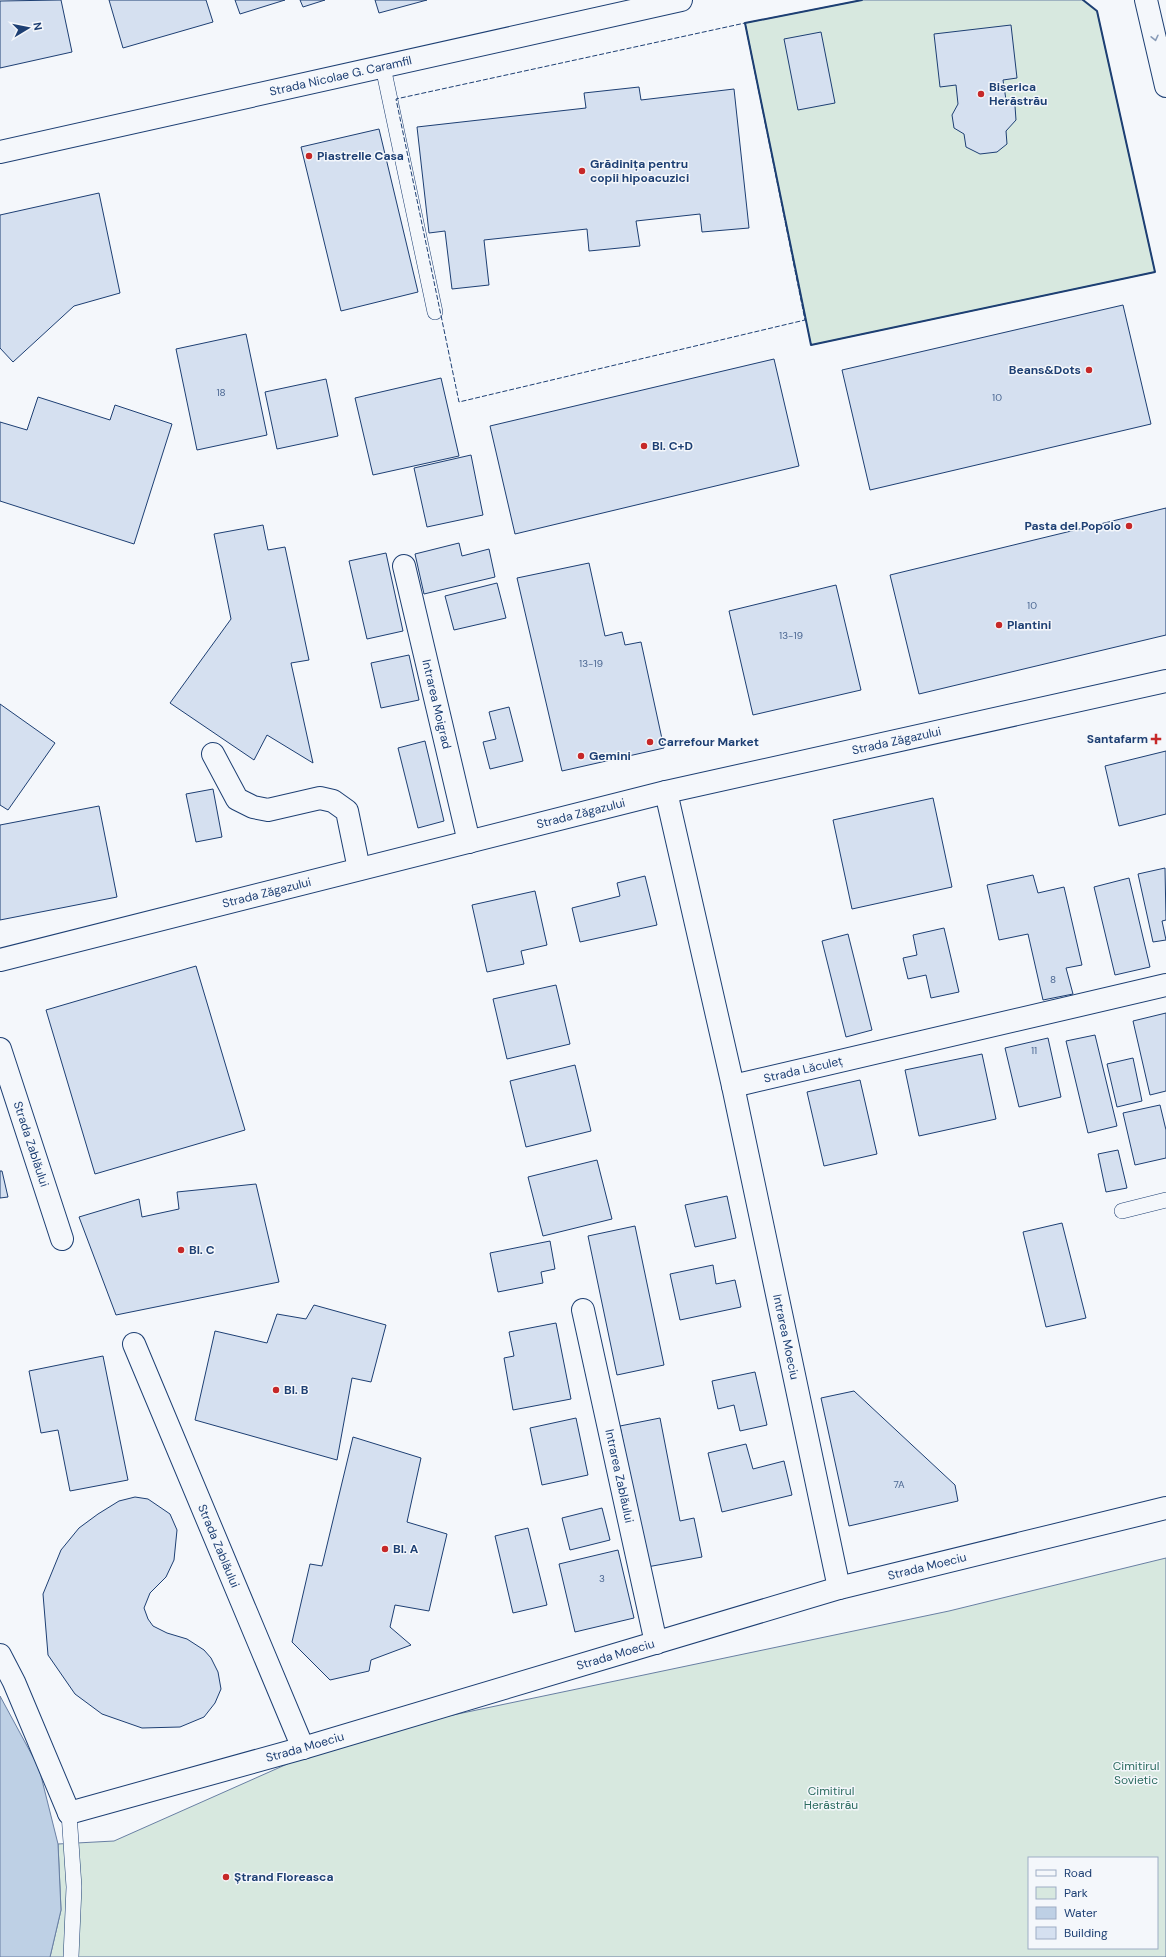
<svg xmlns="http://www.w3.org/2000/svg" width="1166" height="1957" font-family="'DM Sans',sans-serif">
<rect width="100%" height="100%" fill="#f4f7fb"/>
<!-- green -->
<g fill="#d7e8df" stroke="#687fa3" fill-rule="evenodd">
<path d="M 862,0 L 1083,0 L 1097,11 L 1155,272 L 811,345 L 745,23 Z"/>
<path d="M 1166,1558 L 1166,1957 L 50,1957 L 61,1910 L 58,1844 L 114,1841 L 348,1737 L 949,1611 ZM 1029,1858 L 1157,1858 L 1157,1948 L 1029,1948 Z"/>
</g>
<!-- water -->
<path fill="#bed0e5" stroke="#687fa3" d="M 0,1696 L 39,1768 L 58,1844 L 61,1910 L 50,1957 L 0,1957 Z"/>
<!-- building -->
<g fill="#d5e0f0" stroke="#1d3f73">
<path d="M 61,0 L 72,52 L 0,68 L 0,1 Z"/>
<path d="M 109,0 L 206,0 L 213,22 L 123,48 Z"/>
<path d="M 235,0 L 285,0 L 240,14 Z"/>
<path d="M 300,0 L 325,0 L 303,7 Z"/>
<path d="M 375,0 L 427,0 L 379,13 Z"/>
<path d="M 1011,25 L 1017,78 L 1003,80 L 1006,100 L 1015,106 L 1016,120 L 1006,131 L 1007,144 L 997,152 L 980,154 L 966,147 L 964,134 L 954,128 L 952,115 L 958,104 L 956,85 L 940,87 L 934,34 Z"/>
<path d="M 821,32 L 835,103 L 798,110 L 784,39 Z"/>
<path d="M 639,87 L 641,100 L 734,89 L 749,228 L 702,232 L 700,214 L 636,221 L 640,246 L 589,251 L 587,229 L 484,240 L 489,285 L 452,289 L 445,231 L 429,233 L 417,127 L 586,108 L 584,93 Z"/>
<path d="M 379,129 L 418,292 L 341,311 L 301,147 Z"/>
<path d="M 99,193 L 120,293 L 74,306 L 13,362 L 0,348 L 0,215 Z"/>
<path d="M 1123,305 L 1151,424 L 870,490 L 842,370 Z"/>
<path d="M 246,334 L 267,435 L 197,450 L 176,349 Z"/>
<path d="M 774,359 L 799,466 L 515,534 L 490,426 Z"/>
<path d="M 441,378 L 459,456 L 373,475 L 355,398 Z"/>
<path d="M 326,379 L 338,436 L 277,449 L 265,392 Z"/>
<path d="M 38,397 L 110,420 L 115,405 L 172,424 L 134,544 L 0,501 L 0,422 L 27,430 Z"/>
<path d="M 471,455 L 483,515 L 427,527 L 414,468 Z"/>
<path d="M 1166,508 L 1166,635 L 919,694 L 890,575 Z"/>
<path d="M 263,525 L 268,550 L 285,547 L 309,660 L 291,663 L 313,763 L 267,735 L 254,760 L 170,703 L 231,619 L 214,534 Z"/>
<path d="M 459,543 L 462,556 L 489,549 L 495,577 L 424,594 L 415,554 Z"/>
<path d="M 386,553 L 403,631 L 367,639 L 349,561 Z"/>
<path d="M 589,563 L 605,636 L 622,632 L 625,645 L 641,642 L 664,748 L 562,771 L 517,578 Z"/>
<path d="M 497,583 L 506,618 L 454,630 L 445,596 Z"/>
<path d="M 836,585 L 861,690 L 753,715 L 729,611 Z"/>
<path d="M 409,655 L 419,700 L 381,708 L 371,663 Z"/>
<path d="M 0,704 L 55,743 L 8,810 L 0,805 Z"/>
<path d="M 509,707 L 523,761 L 490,769 L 483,742 L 496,739 L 489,712 Z"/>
<path d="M 425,741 L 444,821 L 418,828 L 398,748 Z"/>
<path d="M 1166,751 L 1166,814 L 1119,826 L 1105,766 Z"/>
<path d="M 213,789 L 222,837 L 196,842 L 186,794 Z"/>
<path d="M 933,798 L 952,887 L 852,909 L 833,820 Z"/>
<path d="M 99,806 L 117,897 L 0,920 L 0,825 Z"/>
<path d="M 1165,868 L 1166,920 L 1162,921 L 1166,940 L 1153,942 L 1138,874 Z"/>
<path d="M 1033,875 L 1038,893 L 1064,887 L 1082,965 L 1066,968 L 1073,994 L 1043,1000 L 1028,934 L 999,940 L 987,885 Z"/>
<path d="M 645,876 L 657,925 L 580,942 L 572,908 L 620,896 L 617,883 Z"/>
<path d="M 1129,878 L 1150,967 L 1115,975 L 1094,887 Z"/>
<path d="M 535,891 L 547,945 L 521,951 L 524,964 L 487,972 L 472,905 Z"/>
<path d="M 944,928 L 959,992 L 931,998 L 926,975 L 908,979 L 903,958 L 917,955 L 913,935 Z"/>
<path d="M 848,934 L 872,1030 L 846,1037 L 822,941 Z"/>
<path d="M 196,966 L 245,1130 L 95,1174 L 46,1010 Z"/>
<path d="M 556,985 L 570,1044 L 507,1059 L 493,999 Z"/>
<path d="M 1166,1013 L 1166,1091 L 1150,1095 L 1133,1021 Z"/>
<path d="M 1095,1035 L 1117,1126 L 1088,1133 L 1066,1041 Z"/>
<path d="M 1048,1038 L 1061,1097 L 1019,1107 L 1005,1048 Z"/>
<path d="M 982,1054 L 996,1119 L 919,1136 L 905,1070 Z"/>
<path d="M 1133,1058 L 1142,1101 L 1117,1107 L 1107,1064 Z"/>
<path d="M 575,1065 L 591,1131 L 526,1147 L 510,1081 Z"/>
<path d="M 860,1080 L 877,1154 L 824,1166 L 807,1092 Z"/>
<path d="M 1160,1105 L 1166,1130 L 1166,1158 L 1135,1165 L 1123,1113 Z"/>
<path d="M 1118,1150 L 1127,1188 L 1106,1192 L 1098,1154 Z"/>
<path d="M 597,1160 L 612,1219 L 543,1236 L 528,1177 Z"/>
<path d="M 0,1171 L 2,1171 L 8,1197 L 0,1198 Z"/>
<path d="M 256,1184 L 279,1282 L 116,1315 L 79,1217 L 139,1199 L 142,1217 L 179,1209 L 177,1192 Z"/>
<path d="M 727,1196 L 736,1238 L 695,1247 L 685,1205 Z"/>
<path d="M 1062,1223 L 1086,1318 L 1046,1327 L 1023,1232 Z"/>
<path d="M 635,1226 L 664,1365 L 617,1375 L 588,1236 Z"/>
<path d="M 550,1241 L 555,1269 L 541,1272 L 543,1283 L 498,1292 L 490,1253 Z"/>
<path d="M 713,1265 L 716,1284 L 735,1280 L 741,1307 L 680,1320 L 670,1274 Z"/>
<path d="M 314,1305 L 386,1325 L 371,1382 L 352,1378 L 337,1460 L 195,1420 L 215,1331 L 267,1343 L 277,1314 L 306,1319 Z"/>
<path d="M 556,1323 L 571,1399 L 513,1410 L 504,1358 L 514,1356 L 509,1332 Z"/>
<path d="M 103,1356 L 128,1480 L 70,1491 L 58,1430 L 41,1433 L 29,1371 Z"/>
<path d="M 755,1372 L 767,1425 L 740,1431 L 734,1405 L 718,1409 L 712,1381 Z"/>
<path d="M 854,1391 L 955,1485 L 958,1501 L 849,1526 L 821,1398 Z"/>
<path d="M 576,1418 L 588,1475 L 542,1485 L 530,1428 Z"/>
<path d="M 660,1418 L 680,1521 L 694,1518 L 702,1557 L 647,1567 L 620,1426 Z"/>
<path d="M 353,1437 L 421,1458 L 407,1522 L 447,1534 L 429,1611 L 395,1605 L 390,1627 L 411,1645 L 371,1660 L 369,1671 L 330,1680 L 292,1642 L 310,1564 L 322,1566 Z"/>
<path d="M 746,1444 L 753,1469 L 784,1461 L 792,1495 L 722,1512 L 708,1453 Z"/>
<path d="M 135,1497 L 148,1499 L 170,1514 L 177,1530 L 174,1560 L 166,1577 L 150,1593 L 144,1608 L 148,1619 L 153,1626 L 167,1633 L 187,1639 L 204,1650 L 211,1658 L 218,1672 L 221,1689 L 215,1703 L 204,1717 L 180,1727 L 142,1728 L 102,1714 L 75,1694 L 48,1655 L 43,1594 L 61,1550 L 79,1528 L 98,1514 L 119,1501 Z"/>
<path d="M 602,1508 L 610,1540 L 570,1550 L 562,1518 Z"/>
<path d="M 528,1528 L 547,1605 L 513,1613 L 495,1536 Z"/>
<path d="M 618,1550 L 634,1618 L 575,1632 L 559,1564 Z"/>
</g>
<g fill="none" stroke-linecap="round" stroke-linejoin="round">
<!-- service casing -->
<g stroke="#1d3f73" stroke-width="16">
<g id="service">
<path d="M 383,67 L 435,312"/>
<path d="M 1122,1211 L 1166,1200"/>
<path d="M 69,1813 L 74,1887 L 71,1957"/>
</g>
</g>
<!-- pedestrian casing -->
<g stroke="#1d3f73" stroke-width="24">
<path id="pedestrian" d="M 0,1655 L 14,1682 L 69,1813"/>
</g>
<!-- minor casing -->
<g stroke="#1d3f73" stroke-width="24">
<g id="minor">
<path id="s1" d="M 404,566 L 469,842"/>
<path d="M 213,754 L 237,799 L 253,807 L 268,810 L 320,798 L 333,801 L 347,811 L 359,869"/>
<path id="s2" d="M 666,792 L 733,1086 L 839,1588"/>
<path id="s3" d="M 0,960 L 666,792 L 1166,681"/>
<path id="s4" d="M 0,1049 L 62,1239"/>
<path id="s5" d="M 733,1086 L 1166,985"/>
<path id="s6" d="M 583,1310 L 656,1643"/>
<path id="s7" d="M 134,1344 L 303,1748"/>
<path id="s8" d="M 69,1813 L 303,1748 L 839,1588 L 1166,1508"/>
</g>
</g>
<!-- secondary casing -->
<g stroke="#1d3f73" stroke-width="24">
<g id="secondary">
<path d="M 1146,0 L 1166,86"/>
<path id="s9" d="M 0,152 L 681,0"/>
</g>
</g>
<!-- service -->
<use href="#service" stroke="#f4f7fb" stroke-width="15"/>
<!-- pedestrian -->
<use href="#pedestrian" stroke="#f4f7fb" stroke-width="22"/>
<!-- minor -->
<use href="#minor" stroke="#f4f7fb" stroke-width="22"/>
<!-- secondary -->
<use href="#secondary" stroke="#f4f7fb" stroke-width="22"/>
<!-- fence -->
<path stroke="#1d3f73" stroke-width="1" stroke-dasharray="5 2" stroke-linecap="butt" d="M 745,23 L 805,320 L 459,402 L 396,99 Z"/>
<!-- wall -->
<path stroke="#1d3f73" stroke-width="2" d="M 862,0 L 745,23 L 811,345 L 1155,272 L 1097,11 L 1083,0"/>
</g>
<!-- one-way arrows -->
<defs><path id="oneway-chevron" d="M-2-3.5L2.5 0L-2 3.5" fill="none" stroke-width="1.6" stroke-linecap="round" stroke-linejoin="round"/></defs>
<use stroke="#889bb7" href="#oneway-chevron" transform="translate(1155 38) rotate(77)"/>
<!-- markers -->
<g fill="#c62828" stroke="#f4f7fb" stroke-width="1.5">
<circle cx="981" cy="94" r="4"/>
<circle cx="309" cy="156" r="4"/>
<circle cx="582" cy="171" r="4"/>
<circle cx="1089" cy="370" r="4"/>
<circle cx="644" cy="446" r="4"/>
<circle cx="1129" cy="526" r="4"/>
<circle cx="999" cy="625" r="4"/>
<path d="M1154 733h4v4h4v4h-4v4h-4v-4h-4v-4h4z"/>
<circle cx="650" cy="742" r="4"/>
<circle cx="581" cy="756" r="4"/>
<circle cx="181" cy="1250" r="4"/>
<circle cx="276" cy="1390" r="4"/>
<circle cx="385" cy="1549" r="4"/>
<circle cx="226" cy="1877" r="4"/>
</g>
<g text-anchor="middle" stroke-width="3" stroke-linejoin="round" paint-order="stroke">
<!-- number labels -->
<g font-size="10" fill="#4b6792">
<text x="221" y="396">18</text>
<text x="997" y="401">10</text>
<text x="1032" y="609">10</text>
<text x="791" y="639">13-19</text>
<text x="591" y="667">13-19</text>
<text x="1053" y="983">8</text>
<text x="1034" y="1054">11</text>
<text x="899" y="1488">7A</text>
<text x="602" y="1582">3</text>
</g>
<!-- street labels -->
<g font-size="12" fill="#1d3f73" stroke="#f4f7fb">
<text dy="4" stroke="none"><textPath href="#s9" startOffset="349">Strada Nicolae G. Caramfil</textPath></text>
<text dy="4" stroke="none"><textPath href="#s1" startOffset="142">Intrarea Moigrad</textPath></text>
<text dy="4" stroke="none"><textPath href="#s3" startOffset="923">Strada Zăgazului</textPath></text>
<text dy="4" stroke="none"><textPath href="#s3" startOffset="599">Strada Zăgazului</textPath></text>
<text dy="4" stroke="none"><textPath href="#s3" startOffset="275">Strada Zăgazului</textPath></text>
<text dy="4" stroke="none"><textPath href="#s5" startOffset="72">Strada Lăculeț</textPath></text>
<text dy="4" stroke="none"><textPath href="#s4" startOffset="100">Strada Zablăului</textPath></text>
<text dy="4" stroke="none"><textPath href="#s2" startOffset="558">Intrarea Moeciu</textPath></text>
<text dy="4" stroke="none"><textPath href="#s6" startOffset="170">Intrarea Zablăului</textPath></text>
<text dy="4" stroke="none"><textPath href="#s7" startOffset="219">Strada Zablăului</textPath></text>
<text dy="4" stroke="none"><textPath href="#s8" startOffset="893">Strada Moeciu</textPath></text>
<text dy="4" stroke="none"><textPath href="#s8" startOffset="569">Strada Moeciu</textPath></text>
<text dy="4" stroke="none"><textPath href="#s8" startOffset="245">Strada Moeciu</textPath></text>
</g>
<!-- poi labels -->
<g font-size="12" font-weight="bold" fill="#1d3f73" stroke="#f4f7fb" text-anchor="start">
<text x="989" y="91">Biserica<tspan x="989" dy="14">Herăstrău</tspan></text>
<text x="317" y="160">Piastrelle Casa</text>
<text x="590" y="168">Grădinița pentru<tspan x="590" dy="14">copii hipoacuzici</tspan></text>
<text x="1081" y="374" text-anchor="end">Beans&amp;Dots</text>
<text x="652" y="450">Bl. C+D</text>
<text x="1121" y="530" text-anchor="end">Pasta del Popolo</text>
<text x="1007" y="629">Plantini</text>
<text x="1148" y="743" text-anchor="end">Santafarm</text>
<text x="658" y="746">Carrefour Market</text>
<text x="589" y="760">Gemini</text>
<text x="189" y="1254">Bl. C</text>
<text x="284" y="1394">Bl. B</text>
<text x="393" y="1553">Bl. A</text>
<text x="234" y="1881">Ștrand Floreasca</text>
</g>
<!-- park labels -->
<g font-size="12" fill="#2c6c60" stroke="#f4f7fb">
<text x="1136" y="1770">Cimitirul<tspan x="1136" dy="14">Sovietic</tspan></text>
<text x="831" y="1795">Cimitirul<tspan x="831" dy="14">Herăstrău</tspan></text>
</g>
</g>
<!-- legend -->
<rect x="1028" y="1857" width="130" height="92" fill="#f4f7fb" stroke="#9eadc5"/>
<rect x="1036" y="1870" width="20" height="6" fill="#f4f7fb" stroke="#9eadc5"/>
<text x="1064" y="1877" font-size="12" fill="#1d3f73">Road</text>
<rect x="1036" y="1887" width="20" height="12" fill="#d7e8df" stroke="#9eadc5"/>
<text x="1064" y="1897" font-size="12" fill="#1d3f73">Park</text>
<rect x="1036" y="1907" width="20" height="12" fill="#bed0e5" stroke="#9eadc5"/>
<text x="1064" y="1917" font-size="12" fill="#1d3f73">Water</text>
<rect x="1036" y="1927" width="20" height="12" fill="#d5e0f0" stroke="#9eadc5"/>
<text x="1064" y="1937" font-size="12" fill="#1d3f73">Building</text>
<!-- north arrow -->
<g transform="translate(28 28) rotate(80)" stroke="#f4f7fb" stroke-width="3" paint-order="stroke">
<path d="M0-3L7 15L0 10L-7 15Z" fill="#1d3f73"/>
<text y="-6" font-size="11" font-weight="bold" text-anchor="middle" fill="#1d3f73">N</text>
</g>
</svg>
